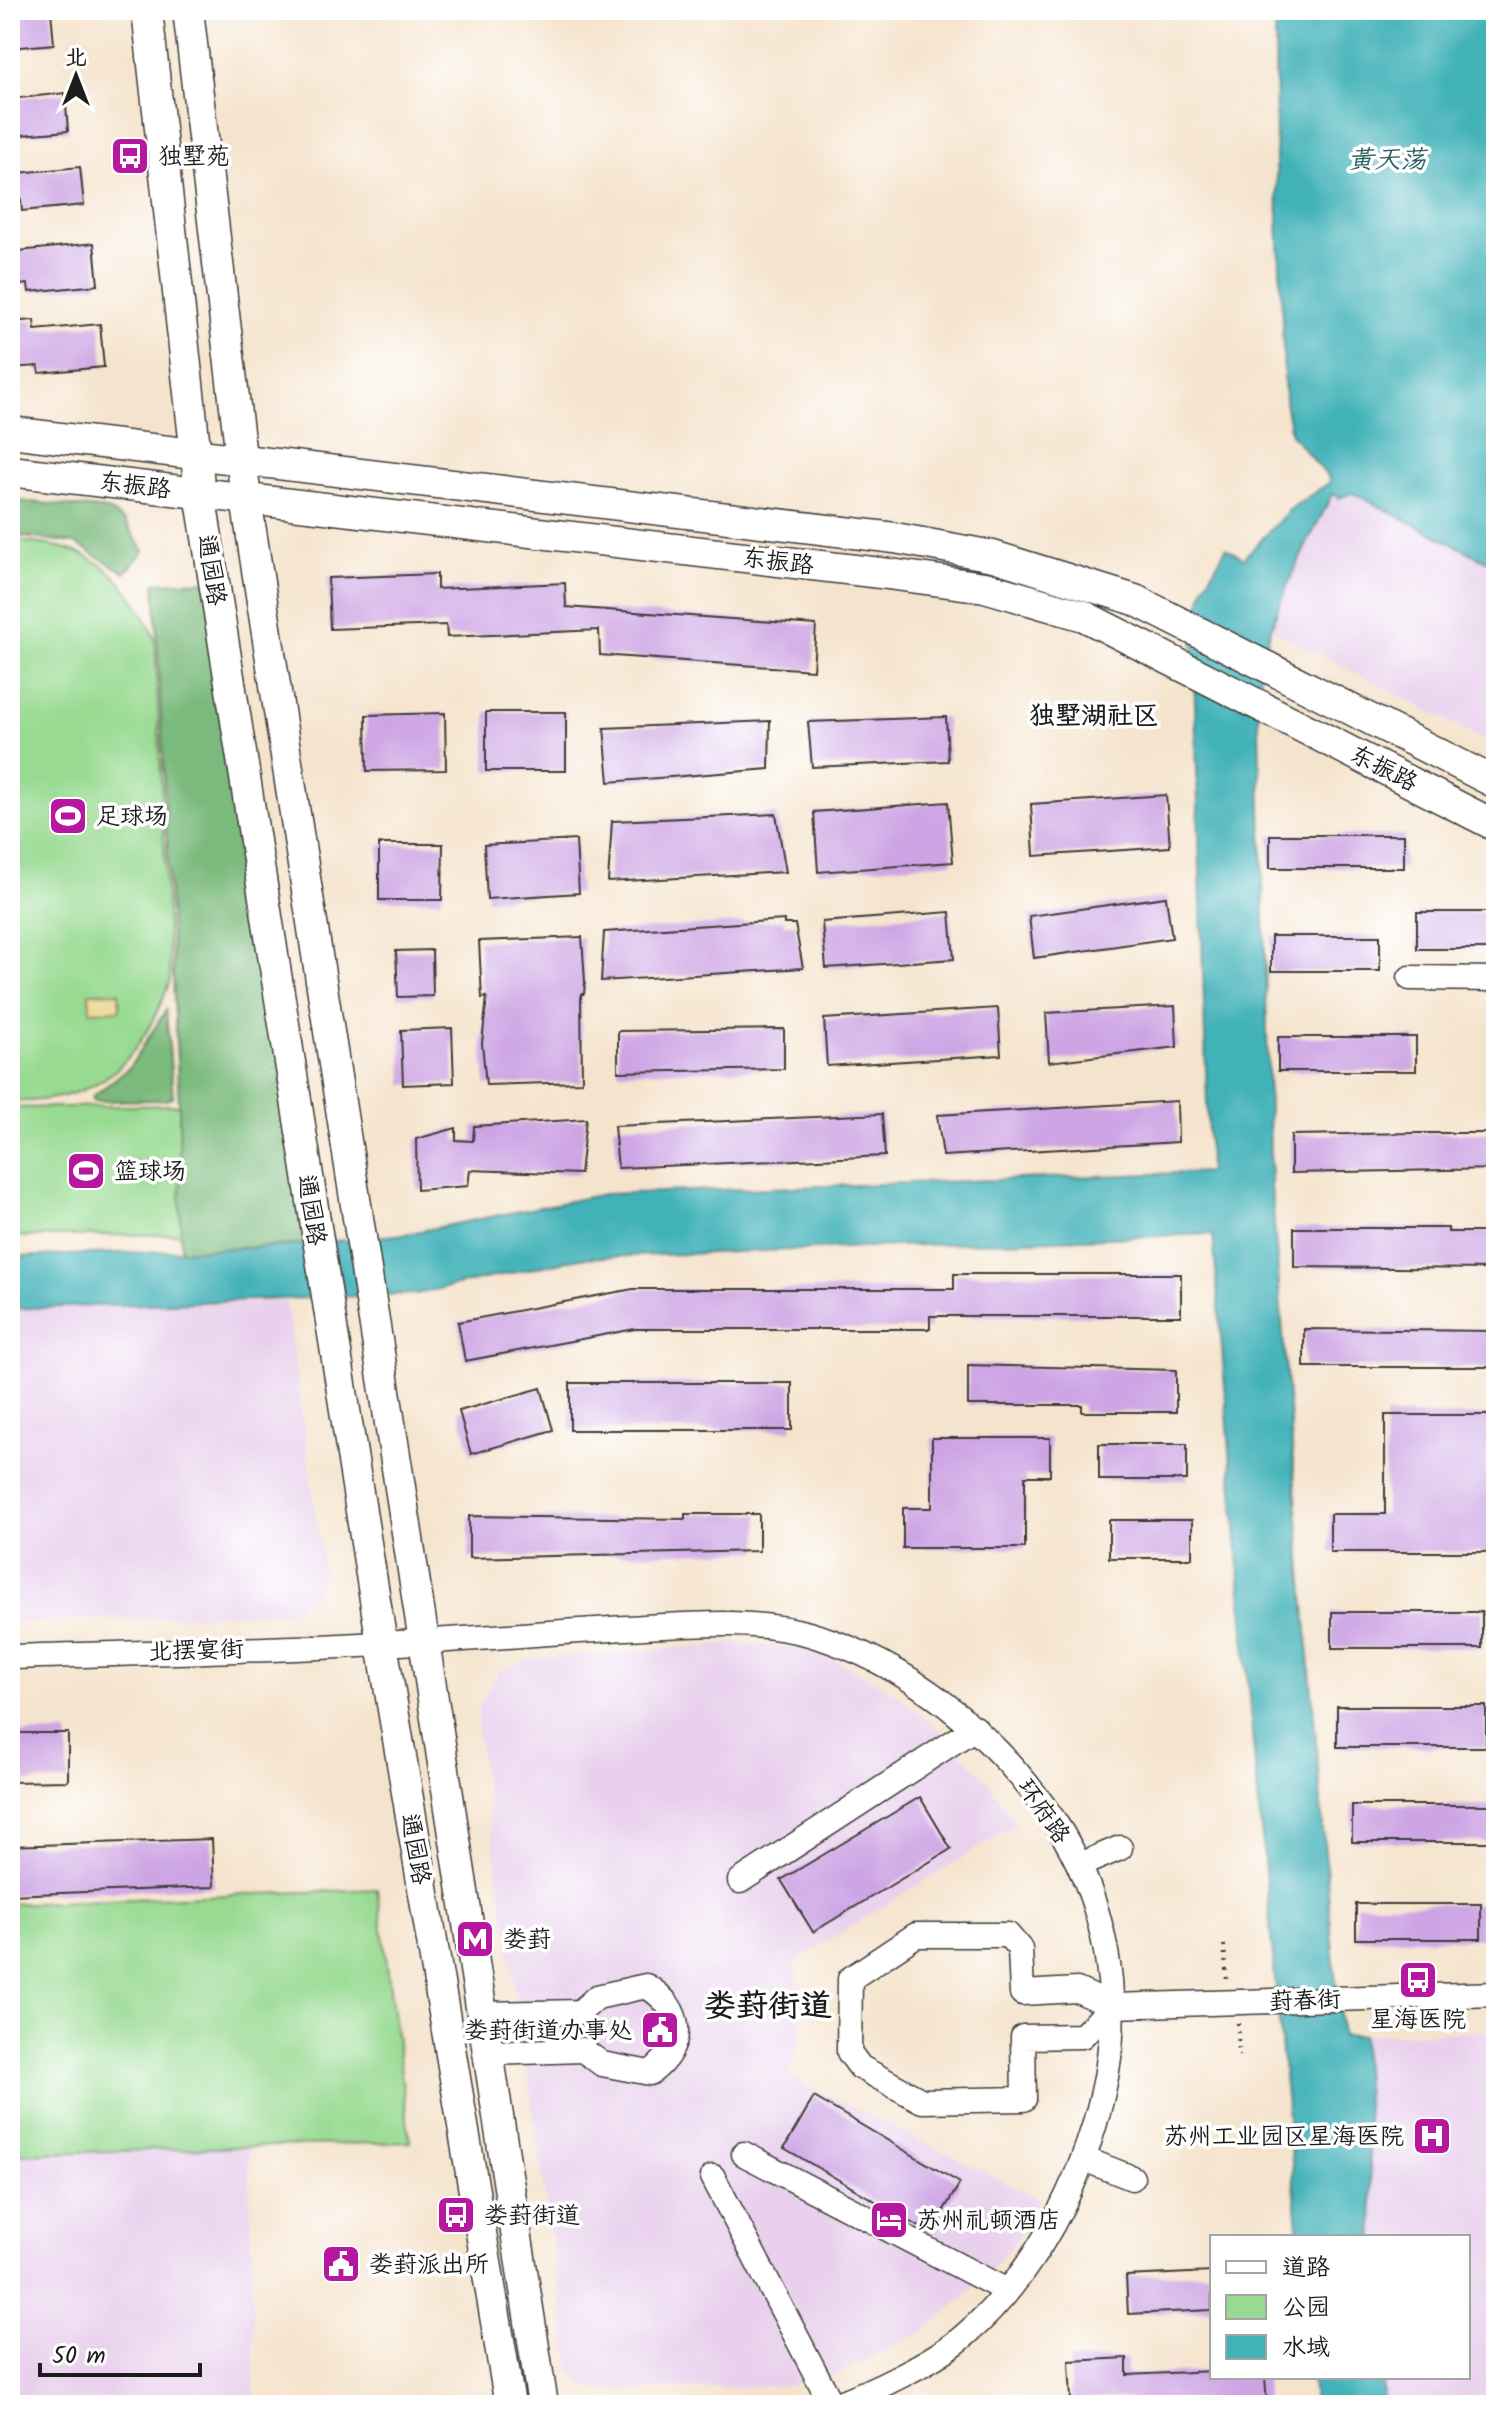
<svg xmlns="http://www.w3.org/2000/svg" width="1506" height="2415" font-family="Kalam,'LXGW WenKai TC',sans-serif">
<rect width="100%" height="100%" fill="#fff"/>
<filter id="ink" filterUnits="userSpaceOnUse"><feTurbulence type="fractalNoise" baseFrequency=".0125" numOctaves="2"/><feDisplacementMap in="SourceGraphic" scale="16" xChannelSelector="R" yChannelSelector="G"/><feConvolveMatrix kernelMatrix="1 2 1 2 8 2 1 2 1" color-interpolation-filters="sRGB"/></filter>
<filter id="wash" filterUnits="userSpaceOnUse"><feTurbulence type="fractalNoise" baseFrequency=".006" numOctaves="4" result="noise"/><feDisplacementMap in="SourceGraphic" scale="32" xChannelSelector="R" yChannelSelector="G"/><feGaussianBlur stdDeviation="1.8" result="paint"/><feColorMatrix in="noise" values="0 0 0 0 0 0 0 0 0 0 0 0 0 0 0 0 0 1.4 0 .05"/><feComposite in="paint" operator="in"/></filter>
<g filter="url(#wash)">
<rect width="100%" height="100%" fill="#f5e4cd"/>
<!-- built -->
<g fill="#e9d1ed">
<path d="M 1332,493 L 1353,493 L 1496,566 L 1496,746 L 1269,628 Z"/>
<path d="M 286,1301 L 323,1566 L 322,1582 L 315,1595 L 288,1612 L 10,1623 L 10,1309 Z"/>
<path d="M 733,1644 L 789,1646 L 838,1661 L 891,1691 L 936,1726 L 988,1782 L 1016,1824 L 794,1962 L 801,1987 L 802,2018 L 800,2041 L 788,2076 L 1039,2199 L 1015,2242 L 967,2295 L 924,2331 L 835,2375 L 786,2386 L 601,2391 L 586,2386 L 575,2376 L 570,2364 L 477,1732 L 478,1708 L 499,1671 L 530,1659 Z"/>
<path d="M 1496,2031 L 1496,2405 L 1383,2405 L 1382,2377 L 1468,2377 L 1468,2237 L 1374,2237 L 1362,2035 Z"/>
<path d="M 249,2147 L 255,2400 L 10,2405 L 10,2154 Z"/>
</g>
<!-- green -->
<g fill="#98da91" stroke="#5a7b56" stroke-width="2">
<path d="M 10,541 C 90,545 121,566 155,638 L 170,981 C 140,1062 100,1104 10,1101 Z"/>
<path d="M 179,1105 L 181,1234 L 10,1237 L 10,1108 Z"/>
<path d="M 377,1889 L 410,2142 L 10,2154 L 10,1904 Z"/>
</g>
<!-- forest -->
<g fill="#7aba7b" stroke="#4b6b4c" stroke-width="2">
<path d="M 10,500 L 108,510 L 124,521 L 144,551 L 125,573 L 75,543 L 10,535 Z"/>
<path d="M 205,581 L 307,1244 L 181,1251 L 179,1105 L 155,583 Z"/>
<path d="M 166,1010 L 173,1097 L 166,1100 L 92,1101 L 92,1097 L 130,1067 Z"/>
</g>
<!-- sand -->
<path fill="#eeda9e" stroke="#857b5d" stroke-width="2" d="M 119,992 L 120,1010 L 90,1011 L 89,993 Z"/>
<!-- water -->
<g fill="#42b2b9" stroke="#2f676a" stroke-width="2">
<path d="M 1275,10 L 1496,11 L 1496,566 L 1353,493 L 1339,498 L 1332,494 C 1301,558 1265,617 1258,690 L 1271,1186 L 1334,1964 L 1342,2036 L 1362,2035 L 1374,2237 L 1299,2237 L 1251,1721 L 1213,1234 L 580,1258 L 416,1294 L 10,1309 L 10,1257 L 275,1247 L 405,1234 L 604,1194 L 1209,1172 L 1193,638 L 1204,587 L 1226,548 L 1244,558 L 1291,508 L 1329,483 L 1329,478 L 1291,434 L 1285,402 L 1276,161 Z"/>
<path d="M 1312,2377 L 1382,2377 L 1383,2405 L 1314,2405 Z"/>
</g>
<g id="blocks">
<!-- building -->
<g fill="#cda5e4">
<path d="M 51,11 L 54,44 L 10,48 L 10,15 Z"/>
<path d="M 65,93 L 68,131 L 10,136 L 10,99 Z"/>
<path d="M 80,167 L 84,205 L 22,211 L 18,173 Z"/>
<path d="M 94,243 L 98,285 L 29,292 L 28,284 L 10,286 L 10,252 Z"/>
<path d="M 34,320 L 35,330 L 100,324 L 104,367 L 39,373 L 38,366 L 10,368 L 10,322 Z"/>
<path d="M 437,574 L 437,589 L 565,583 L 566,607 L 816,625 L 813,670 L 600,655 L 599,630 L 447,637 L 446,625 L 330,629 L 328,578 Z"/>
<rect x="486" y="712" width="80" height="59"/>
<path d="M 445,713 L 446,770 L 367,771 L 366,715 Z"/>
<path d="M 946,717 L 948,761 L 812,767 L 808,722 Z"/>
<path d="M 770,721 L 769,769 L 609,782 L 604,728 Z"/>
<path d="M 1166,795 L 1170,847 L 1034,856 L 1031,804 Z"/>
<path d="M 948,802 L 953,862 L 818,872 L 814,812 Z"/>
<path d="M 776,814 L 786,872 L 608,882 L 612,821 Z"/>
<rect x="1270" y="835" width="134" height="33"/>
<path d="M 576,840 L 579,893 L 487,899 L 484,845 Z"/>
<path d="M 379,844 L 443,844 L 442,900 L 379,900 Z"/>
<path d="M 1166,897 L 1172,938 L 1034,958 L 1029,916 Z"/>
<path d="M 950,912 L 954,959 L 826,968 L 822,922 Z"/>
<rect x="1417" y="912" width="79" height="37"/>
<path d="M 784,920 L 784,924 L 795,924 L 803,968 L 601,981 L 604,932 Z"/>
<rect x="1271" y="936" width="109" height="35"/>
<path d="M 582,937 L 585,982 L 584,994 L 581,994 L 582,1082 L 486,1085 L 482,1043 L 487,997 L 482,998 L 479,941 Z"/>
<path d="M 432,950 L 433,996 L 398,997 L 396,951 Z"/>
<path d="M 1175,1006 L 1177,1047 L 1049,1062 L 1046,1013 Z"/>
<path d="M 998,1008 L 1001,1055 L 827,1066 L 824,1019 Z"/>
<path d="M 452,1028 L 454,1083 L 403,1085 L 401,1030 Z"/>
<path d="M 784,1029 L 784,1069 L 618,1072 L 618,1031 Z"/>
<rect x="1278" y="1037" width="138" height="34"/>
<path d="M 1177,1101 L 1178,1142 L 943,1156 L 937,1115 Z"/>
<path d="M 882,1114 L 885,1156 L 618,1168 L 614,1126 Z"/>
<path d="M 586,1119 L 580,1174 L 470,1170 L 468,1186 L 417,1190 L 416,1139 L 456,1128 L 456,1140 L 473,1141 L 474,1126 Z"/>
<path d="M 1419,1133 L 1496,1133 L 1496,1169 L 1291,1173 L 1291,1135 Z"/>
<path d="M 1294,1228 L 1448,1228 L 1448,1232 L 1496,1232 L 1496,1269 L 1294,1267 Z"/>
<path d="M 954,1274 L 1181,1274 L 1181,1316 L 930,1316 L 930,1329 L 635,1329 L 465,1361 L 458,1322 L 633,1289 L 954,1289 Z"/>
<path d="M 1304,1329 L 1496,1331 L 1496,1367 L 1304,1367 Z"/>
<path d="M 968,1365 L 1176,1370 L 1176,1412 L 1082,1412 L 1082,1405 L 968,1405 Z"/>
<rect x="570" y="1383" width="222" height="47"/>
<path d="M 541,1388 L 553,1430 L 471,1454 L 459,1411 Z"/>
<path d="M 1385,1415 L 1496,1415 L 1496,1552 L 1330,1552 L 1330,1514 L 1385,1514 Z"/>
<path d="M 932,1438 L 1050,1438 L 1050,1476 L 1025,1476 L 1025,1548 L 903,1548 L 903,1508 L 932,1508 Z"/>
<rect x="1099" y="1444" width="88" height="36"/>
<path d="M 685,1514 L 759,1514 L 759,1551 L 469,1558 L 469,1516 L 685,1519 Z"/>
<rect x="1109" y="1520" width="83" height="38"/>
<rect x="1332" y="1612" width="150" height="36"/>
<rect x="1337" y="1706" width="149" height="41"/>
<path d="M 10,1733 L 68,1733 L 68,1781 L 10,1782 Z"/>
<path d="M 920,1797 L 951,1849 L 813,1932 L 781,1880 Z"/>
<rect x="1352" y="1805" width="144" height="37"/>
<path d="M 212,1839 L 214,1887 L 10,1895 L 10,1846 Z"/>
<rect x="1356" y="1904" width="125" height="35"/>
<path d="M 814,2097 L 960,2183 L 930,2233 L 784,2148 Z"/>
<path d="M 1212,2272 L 1212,2310 L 1128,2314 L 1126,2276 Z"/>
<path d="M 1127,2358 L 1127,2375 L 1212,2371 L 1212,2377 L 1265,2377 L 1267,2405 L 1131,2405 L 1131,2398 L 1071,2400 L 1069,2361 Z"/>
</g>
</g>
</g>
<g filter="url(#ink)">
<use href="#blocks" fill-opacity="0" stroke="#3d3a37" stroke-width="2"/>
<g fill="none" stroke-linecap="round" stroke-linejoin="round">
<!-- minor casing -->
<g stroke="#3d3a37" stroke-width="27">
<g id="minor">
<path d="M 1410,978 L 1496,979"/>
<path d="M 10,1657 C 133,1653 255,1651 378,1644 C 460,1640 543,1633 626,1628 C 687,1625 749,1618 809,1634 C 910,1663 994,1734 1053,1819 C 1106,1898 1124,1999 1103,2092 C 1083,2181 1034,2276 964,2336 C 934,2362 872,2391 835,2405"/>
<path d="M 1080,1865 L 1120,1848"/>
<path d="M 740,1881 L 975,1728"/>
<path d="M 1113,2006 L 1082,2036 L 1023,2037 L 1024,2099 L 922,2101 L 860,2067 L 849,2052 L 850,1979 L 916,1935 L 1008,1935 L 1020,1949 L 1022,1993 L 1077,1990 L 1113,2006 L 1496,1994"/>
<path d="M 482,2014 L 580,2012 L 597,1997 L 646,1986 C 685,2009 686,2046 650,2073 L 602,2064 L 583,2050 L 488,2053"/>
<path d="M 744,2154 L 1007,2291"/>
<path d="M 1084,2159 L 1132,2178"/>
<path d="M 713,2177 L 832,2405"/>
</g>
</g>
<!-- major casing -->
<g stroke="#3d3a37" stroke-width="33">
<g id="major">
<path d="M 147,10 L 200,493 L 382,1644 L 510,2405"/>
<path d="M 188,10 L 246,499 L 543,2405"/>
<path d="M 10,432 L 895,538 L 993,556 L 1135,600 L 1496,783"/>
<path d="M 10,471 L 889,574 L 985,587 L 1084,616 L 1496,826"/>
</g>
</g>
<!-- path -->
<g stroke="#3d3a37" stroke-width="4" stroke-dasharray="2 6" stroke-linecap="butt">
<path d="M 1224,1945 L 1227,1982"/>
<path d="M 1238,2023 L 1239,2056"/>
</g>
<!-- minor -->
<use href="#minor" stroke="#fff" stroke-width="24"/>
<!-- major -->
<use href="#major" stroke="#fff" stroke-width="30"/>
</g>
</g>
<!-- icons -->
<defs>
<g id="bus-square" transform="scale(2)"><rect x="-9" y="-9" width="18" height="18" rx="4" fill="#b5179e" stroke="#fff"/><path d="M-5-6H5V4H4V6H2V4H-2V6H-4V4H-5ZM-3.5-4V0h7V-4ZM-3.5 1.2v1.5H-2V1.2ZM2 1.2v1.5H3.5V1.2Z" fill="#fff"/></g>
<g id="stadium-square" transform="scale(2)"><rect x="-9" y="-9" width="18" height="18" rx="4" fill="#b5179e" stroke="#fff"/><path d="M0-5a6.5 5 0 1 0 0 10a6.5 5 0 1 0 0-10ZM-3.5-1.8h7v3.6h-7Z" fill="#fff"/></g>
<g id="metro-square" transform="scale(2)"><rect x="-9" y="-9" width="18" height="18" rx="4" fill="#b5179e" stroke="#fff"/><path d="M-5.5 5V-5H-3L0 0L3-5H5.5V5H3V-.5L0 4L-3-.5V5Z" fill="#fff"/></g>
<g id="civic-square" transform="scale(2)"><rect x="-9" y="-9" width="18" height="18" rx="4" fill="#b5179e" stroke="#fff"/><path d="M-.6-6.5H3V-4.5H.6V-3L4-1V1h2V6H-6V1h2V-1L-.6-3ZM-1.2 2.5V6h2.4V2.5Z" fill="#fff"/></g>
<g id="hospital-square" transform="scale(2)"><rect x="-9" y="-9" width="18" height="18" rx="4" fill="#b5179e" stroke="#fff"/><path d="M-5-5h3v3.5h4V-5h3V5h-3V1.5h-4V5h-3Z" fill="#fff"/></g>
<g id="hotel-square" transform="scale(2)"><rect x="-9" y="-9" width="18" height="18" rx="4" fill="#b5179e" stroke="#fff"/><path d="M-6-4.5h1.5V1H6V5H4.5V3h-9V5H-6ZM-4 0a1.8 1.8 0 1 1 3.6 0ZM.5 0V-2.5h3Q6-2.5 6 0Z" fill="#fff"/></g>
</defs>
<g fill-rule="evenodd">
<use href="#bus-square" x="130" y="156"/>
<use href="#stadium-square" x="68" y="816"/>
<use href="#stadium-square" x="86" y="1171"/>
<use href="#metro-square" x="475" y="1939"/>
<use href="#bus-square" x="1418" y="1980"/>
<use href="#civic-square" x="660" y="2030"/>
<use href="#hospital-square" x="1432" y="2136"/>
<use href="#bus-square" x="456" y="2215"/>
<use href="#hotel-square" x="889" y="2220"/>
<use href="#civic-square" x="341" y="2264"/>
</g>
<g text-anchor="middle" stroke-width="7" stroke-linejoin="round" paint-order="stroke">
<!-- poi labels -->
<g font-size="24" fill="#1c1c1c" stroke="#fff" text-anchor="start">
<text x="158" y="164">独墅苑</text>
<text x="96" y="824">足球场</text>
<text x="114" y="1179">篮球场</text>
<text x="503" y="1947">娄葑</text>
<text x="1418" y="2027" text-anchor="middle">星海医院</text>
<text x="632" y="2038" text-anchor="end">娄葑街道办事处</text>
<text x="1404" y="2144" text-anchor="end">苏州工业园区星海医院</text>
<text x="484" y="2223">娄葑街道</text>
<text x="917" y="2228">苏州礼顿酒店</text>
<text x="369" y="2272">娄葑派出所</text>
</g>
<!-- street labels -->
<g font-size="24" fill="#1c1c1c" stroke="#fff">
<text transform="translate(135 485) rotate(7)" y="8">东振路</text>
<text transform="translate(778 561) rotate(7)" y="8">东振路</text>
<text transform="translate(212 570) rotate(81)" y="8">通园路</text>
<text transform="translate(1384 768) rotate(27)" y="8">东振路</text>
<text transform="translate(312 1210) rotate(81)" y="8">通园路</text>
<text transform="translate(196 1650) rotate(-2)" y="8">北摆宴街</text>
<text transform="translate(1044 1811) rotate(55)" y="8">环府路</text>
<text transform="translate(416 1849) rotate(80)" y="8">通园路</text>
<text transform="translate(1305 2000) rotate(-2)" y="8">葑春街</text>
</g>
<!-- water labels -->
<g font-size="26" font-style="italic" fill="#2d6063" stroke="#fff">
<text x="1387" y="168">黄天荡</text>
</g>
<!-- neighbourhood labels -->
<g font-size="26" font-weight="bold" fill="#1c1c1c" stroke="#fff">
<text x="1094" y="724">独墅湖社区</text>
</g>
<!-- district labels -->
<g font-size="32" font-weight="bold" fill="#1c1c1c" stroke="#fff">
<text x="768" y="2016">娄葑街道</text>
</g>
</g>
<!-- margin -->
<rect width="1506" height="2415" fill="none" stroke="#fff" stroke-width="40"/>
<!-- legend -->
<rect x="1210" y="2235" width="260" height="144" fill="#ffffff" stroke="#a4a4a4" stroke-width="2"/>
<rect x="1226" y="2261" width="40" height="12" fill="#ffffff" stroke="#a4a4a4" stroke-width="2"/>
<text x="1282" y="2275" font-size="24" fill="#1c1c1c">道路</text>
<rect x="1226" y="2295" width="40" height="24" fill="#98da91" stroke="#a4a4a4" stroke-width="2"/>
<text x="1282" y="2315" font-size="24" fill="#1c1c1c">公园</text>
<rect x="1226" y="2335" width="40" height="24" fill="#42b2b9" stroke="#a4a4a4" stroke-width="2"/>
<text x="1282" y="2355" font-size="24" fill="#1c1c1c">水域</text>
<!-- north arrow -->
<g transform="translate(76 76)" stroke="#ffffff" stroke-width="6" paint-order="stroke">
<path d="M0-6L14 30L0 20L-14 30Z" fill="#1c1c1c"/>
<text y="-12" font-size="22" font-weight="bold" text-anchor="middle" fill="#1c1c1c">北</text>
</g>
<!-- scale -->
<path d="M40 2363v12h160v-12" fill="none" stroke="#1c1c1c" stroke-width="4"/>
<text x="52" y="2363" font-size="24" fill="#1c1c1c" stroke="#ffffff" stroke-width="6" paint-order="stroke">50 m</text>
</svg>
